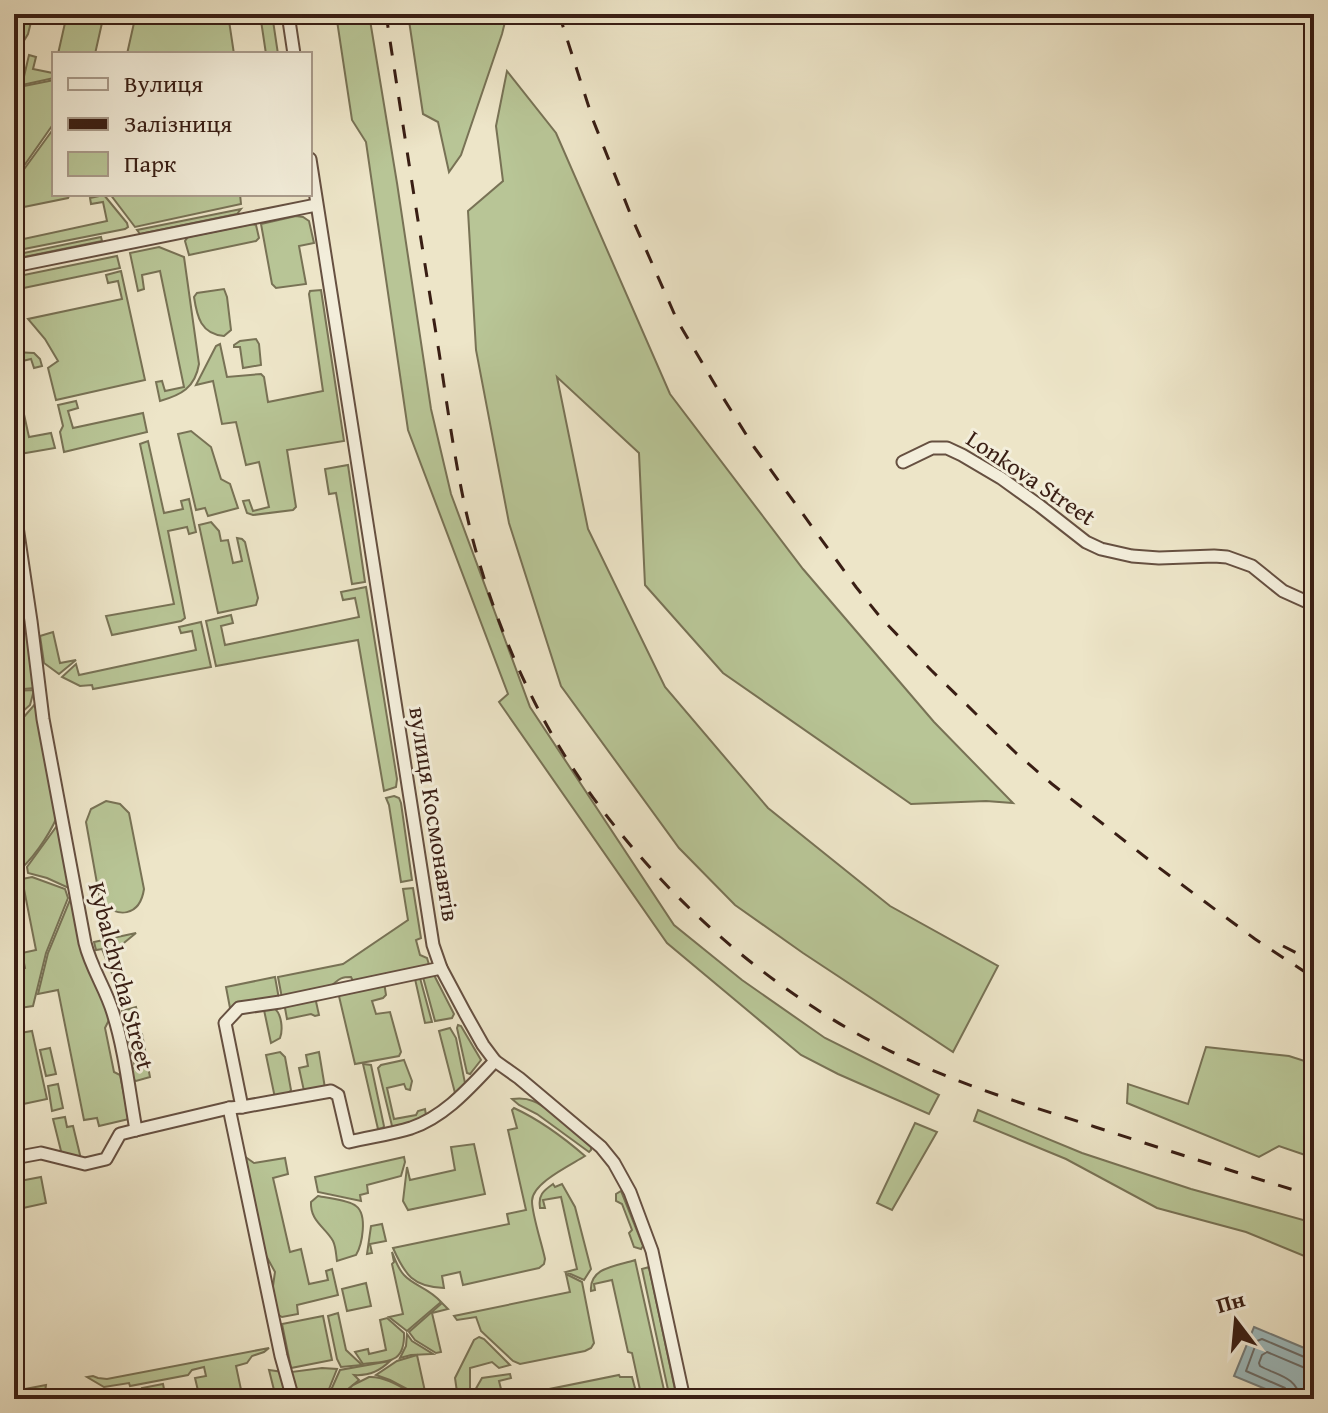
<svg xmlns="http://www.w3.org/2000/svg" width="1328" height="1413" font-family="'Gentium Book Plus',serif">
<rect width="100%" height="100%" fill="#ede5c8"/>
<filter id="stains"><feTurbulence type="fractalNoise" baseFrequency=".0025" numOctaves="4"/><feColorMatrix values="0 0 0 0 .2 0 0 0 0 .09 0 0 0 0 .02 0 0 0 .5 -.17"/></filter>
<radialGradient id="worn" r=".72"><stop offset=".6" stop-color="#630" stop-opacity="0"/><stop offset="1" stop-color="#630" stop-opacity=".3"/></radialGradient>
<!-- green -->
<g fill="#b8c596" stroke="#787255" stroke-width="2">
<path d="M 14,14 L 33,14 L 28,34 L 14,57 Z"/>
<path d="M 67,14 L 104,14 L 95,54 L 58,54 Z"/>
<path d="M 136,14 L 228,14 L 234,54 L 127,54 Z"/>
<path d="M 260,14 L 272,14 L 278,54 L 266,54 Z"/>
<path d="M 336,14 L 369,14 L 397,183 L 431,409 L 451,494 L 530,707 L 674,925 L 742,980 L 825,1038 L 939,1095 L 929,1114 L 838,1074 L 801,1055 L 667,943 L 499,702 L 508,694 L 408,430 L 366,142 L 352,120 Z"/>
<path d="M 408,14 L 507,14 L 502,34 L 461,155 L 449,172 L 438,122 L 423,114 Z"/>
<path d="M 29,55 L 36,57 L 33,69 L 53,73 L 54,71 L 54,78 L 22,85 Z"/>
<path d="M 507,71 L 556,133 L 670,394 L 803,569 L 934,722 L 1013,803 L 986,801 L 911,804 L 723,673 L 645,585 L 639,453 L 557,377 L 588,529 L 665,687 L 768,808 L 890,906 L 998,966 L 953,1052 L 803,953 L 735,905 L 679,848 L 561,686 L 509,523 L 476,350 L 468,211 L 503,181 L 496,126 Z"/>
<path d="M 54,80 L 54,123 L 14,180 L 14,88 Z"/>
<path d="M 54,128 L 54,194 L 70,194 L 68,198 L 14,209 L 14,183 Z"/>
<path d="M 110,194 L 240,194 L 241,204 L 135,227 Z"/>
<path d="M 104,195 L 127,223 L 128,227 L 125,229 L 14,251 L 14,241 L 107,221 L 103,202 L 91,204 L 90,198 Z"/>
<path d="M 241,209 L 237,214 L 140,234 L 137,230 Z"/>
<path d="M 296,216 L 303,217 L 309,221 L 314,243 L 299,246 L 306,284 L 276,288 L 272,284 L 261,224 Z"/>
<path d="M 252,224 L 256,225 L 259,238 L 256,241 L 189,255 L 185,241 L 188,237 Z"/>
<path d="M 101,237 L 102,241 L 14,259 L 14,255 Z"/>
<path d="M 159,247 L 184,257 L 199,364 C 195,388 181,395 160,401 L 156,382 L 162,381 L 165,391 L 184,387 L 160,271 L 142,275 L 144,289 L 138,291 L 130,253 Z"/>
<path d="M 117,256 L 120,268 L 14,290 L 14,277 Z"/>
<path d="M 121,271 L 145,380 L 56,400 L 48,368 L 58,361 L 45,339 L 28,319 L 122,299 L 118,281 L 108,283 L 106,275 Z"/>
<path d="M 224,289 L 227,297 L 231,330 L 224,336 C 201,334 197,317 194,297 L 197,293 Z"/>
<path d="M 321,290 L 344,441 L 287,450 L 296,507 L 293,510 L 253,515 L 247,513 L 243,501 L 249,500 L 253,511 L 269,507 L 259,462 L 246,465 L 236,422 L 222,424 L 213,381 L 196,385 L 216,346 L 220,344 L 227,377 L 261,374 L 264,377 L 268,402 L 323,391 L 309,294 L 310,291 Z"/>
<path d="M 256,339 L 259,344 L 261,365 L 243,368 L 240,347 L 234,347 L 234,345 L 240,341 Z"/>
<path d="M 14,352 L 34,353 L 40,359 L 42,366 L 34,368 L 31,359 L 14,363 Z"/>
<path d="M 14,369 L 29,437 L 51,433 L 55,448 L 14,455 Z"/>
<path d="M 76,401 L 78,408 L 68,411 L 73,428 L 143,413 L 147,432 L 64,452 L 60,432 L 63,426 L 58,405 Z"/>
<path d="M 191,431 L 211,447 L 221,479 L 230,484 L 238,508 L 208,516 L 205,508 L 196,510 L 178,434 Z"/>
<path d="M 148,441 L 164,513 L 183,509 L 181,501 L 189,499 L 196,532 L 189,534 L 187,527 L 168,531 L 185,618 L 181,621 L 112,635 L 106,616 L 174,604 L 140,444 Z"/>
<path d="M 348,465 L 365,582 L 352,584 L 336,493 L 329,494 L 325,469 Z"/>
<path d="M 211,522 L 219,531 L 221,541 L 228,540 L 233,563 L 242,561 L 237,538 L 242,539 L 245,542 L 258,598 L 256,605 L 218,613 L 199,525 Z"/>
<path d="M 366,587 L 397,779 L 396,787 L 384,791 L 358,640 L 216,666 L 206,621 L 231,615 L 233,623 L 221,626 L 225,645 L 359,617 L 355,598 L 343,600 L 341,592 Z"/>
<path d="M 21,588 L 34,688 L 14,690 L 14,590 Z"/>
<path d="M 201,622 L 211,667 L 93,689 L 92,685 L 80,686 L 62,677 L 76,664 L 79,675 L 196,650 L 192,631 L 181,633 L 179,627 Z"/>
<path d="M 53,632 L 60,663 L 76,660 L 59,674 L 44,663 L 40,636 Z"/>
<path d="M 34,690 L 30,705 L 14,719 L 14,691 Z"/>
<path d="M 36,703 L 57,817 C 49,835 31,863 14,874 L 14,857 L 17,856 L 14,839 L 14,724 L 23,718 Z"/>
<path d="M 394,796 L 399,798 L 401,803 L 412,880 L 401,882 L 389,805 L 386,798 Z"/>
<path d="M 106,801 L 120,804 L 129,813 L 144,889 C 140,916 117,920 100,900 L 86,822 L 91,809 Z"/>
<path d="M 59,823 L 71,889 L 47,878 L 28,873 L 27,867 Z"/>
<path d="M 32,877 L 65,889 L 68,898 L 46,953 L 33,1006 L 20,1008 L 17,997 L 14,997 L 14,971 L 25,968 L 22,953 L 36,950 L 22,879 Z"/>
<path d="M 413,888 L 421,938 L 416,940 L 420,955 L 427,958 L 430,968 L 354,983 L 351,977 C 337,977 339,981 328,988 C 318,994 295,996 282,998 L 278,977 L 343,964 L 408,920 L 403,889 Z"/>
<path d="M 72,895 L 101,993 L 110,1018 L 105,1028 L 114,1072 L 120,1075 L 129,1119 L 99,1126 L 97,1118 L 84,1120 L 58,990 L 38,994 L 48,953 Z"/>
<path d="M 136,933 L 114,951 L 117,961 L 108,964 L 102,949 L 96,950 L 94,942 Z"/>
<path d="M 120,964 L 126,1000 L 122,1003 L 119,998 L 118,988 L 109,966 Z"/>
<path d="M 434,975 L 454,1014 L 452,1018 L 435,1021 L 423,977 Z"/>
<path d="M 275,977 L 279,999 L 271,999 L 230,1008 L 226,987 Z"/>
<path d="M 420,978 L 432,1022 L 425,1023 L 415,979 Z"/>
<path d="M 384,982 L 386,995 L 383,998 L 372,1001 L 376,1014 L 390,1012 L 401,1052 L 399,1056 L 355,1064 L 338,992 Z"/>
<path d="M 315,997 L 319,1015 L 315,1016 L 311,1014 L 287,1019 L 285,1008 L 291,1002 Z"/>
<path d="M 136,1007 L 140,1024 L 125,1027 L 122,1011 Z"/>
<path d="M 274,1008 C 282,1014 283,1030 280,1038 L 271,1043 L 264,1010 Z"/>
<path d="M 458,1025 L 461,1026 L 481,1060 L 470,1074 L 467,1073 L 457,1028 Z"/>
<path d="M 450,1028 L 456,1038 L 465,1083 L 465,1086 L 458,1095 L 455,1093 L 439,1031 Z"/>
<path d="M 32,1031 L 47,1099 L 14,1106 L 14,1034 Z"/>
<path d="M 142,1034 L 150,1077 L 136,1081 L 131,1079 L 129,1071 L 135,1067 L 128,1037 Z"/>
<path d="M 1206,1047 L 1289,1056 L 1314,1064 L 1314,1158 L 1279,1146 L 1259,1157 L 1127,1103 L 1128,1084 L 1188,1104 Z"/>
<path d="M 50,1048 L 56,1074 L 46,1076 L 40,1050 Z"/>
<path d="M 280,1052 L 285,1057 L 291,1090 L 289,1093 L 275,1098 L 266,1055 Z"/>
<path d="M 319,1052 L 325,1088 L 304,1091 L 299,1068 L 308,1066 L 306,1055 Z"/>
<path d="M 404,1060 L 412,1081 L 410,1090 L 406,1089 L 404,1084 L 387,1088 L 394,1119 L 416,1115 L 418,1111 L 425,1109 L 426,1115 L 424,1119 L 397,1127 L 392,1126 L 378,1068 L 381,1065 Z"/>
<path d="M 363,1064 L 371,1065 L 384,1126 L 383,1128 L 378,1129 Z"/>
<path d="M 58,1084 L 63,1108 L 52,1111 L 48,1086 Z"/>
<path d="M 512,1099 C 519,1098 526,1098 533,1101 C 549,1107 577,1134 591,1147 L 591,1150 L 589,1152 L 537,1114 L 519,1105 Z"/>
<path d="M 514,1108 C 540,1120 563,1137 585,1156 C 571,1165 532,1183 532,1201 C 532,1215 542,1244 545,1259 L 544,1264 L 539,1268 L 463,1285 L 460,1272 L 442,1276 L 444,1288 C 413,1287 405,1275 393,1248 L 509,1224 L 507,1214 L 526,1210 L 508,1130 L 517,1128 L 512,1110 Z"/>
<path d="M 978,1110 L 1082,1153 L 1191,1189 L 1314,1223 L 1314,1260 L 1246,1232 L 1157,1208 L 1066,1159 L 974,1121 Z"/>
<path d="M 65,1117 L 67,1127 L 73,1126 L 81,1159 L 62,1155 L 53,1119 Z"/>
<path d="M 915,1123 L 937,1132 L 892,1210 L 877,1203 Z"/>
<path d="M 474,1144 L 485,1194 L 408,1210 L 403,1201 L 407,1167 L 410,1180 L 455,1170 L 451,1147 Z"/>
<path d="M 244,1156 L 254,1163 L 285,1158 L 288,1174 L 273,1178 L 290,1252 L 301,1249 L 309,1284 L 328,1280 L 326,1271 L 332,1269 L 338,1295 L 297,1305 L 298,1314 L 282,1317 L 277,1314 L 272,1293 L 275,1272 L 264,1252 Z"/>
<path d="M 404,1157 L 405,1162 L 401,1176 L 367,1185 L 368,1193 L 360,1195 L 361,1201 L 318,1192 L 315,1177 Z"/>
<path d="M 41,1177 L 46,1203 L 14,1210 L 14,1182 Z"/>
<path d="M 553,1184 L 555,1187 L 562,1184 L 575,1207 L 591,1269 L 584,1280 L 566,1272 L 577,1269 L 561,1197 L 543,1200 L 545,1208 L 540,1208 C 538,1195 543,1191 553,1184 Z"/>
<path d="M 621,1191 L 643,1246 L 641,1249 L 634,1247 L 629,1233 L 632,1230 L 622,1204 L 616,1201 L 616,1194 Z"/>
<path d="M 318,1196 C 327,1198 349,1200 356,1206 C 368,1215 362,1245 356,1255 L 337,1261 C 336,1255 336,1247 333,1241 C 325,1227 310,1221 311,1202 Z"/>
<path d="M 382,1224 L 386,1241 L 370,1244 L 372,1253 L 367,1254 L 371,1226 Z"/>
<path d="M 392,1252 C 395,1259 398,1269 404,1275 C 414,1286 429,1288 441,1302 L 407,1331 L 389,1317 L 403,1314 L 392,1264 L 394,1262 Z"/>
<path d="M 635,1260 L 666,1399 L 642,1399 L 632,1353 L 628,1352 L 612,1280 L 594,1284 L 595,1290 L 591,1291 C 589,1267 617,1266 635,1260 Z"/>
<path d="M 649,1267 L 676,1394 L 675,1399 L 670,1399 L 642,1269 Z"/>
<path d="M 566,1274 L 582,1282 L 594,1343 L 591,1348 L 585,1351 L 520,1364 L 513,1361 L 481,1331 L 476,1317 L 457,1320 L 454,1316 L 570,1292 Z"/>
<path d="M 366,1283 L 371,1306 L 347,1311 L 342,1289 Z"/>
<path d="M 442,1303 L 448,1309 L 432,1313 L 441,1352 L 436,1353 L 415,1340 L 409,1332 Z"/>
<path d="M 338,1313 L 346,1350 L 362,1365 L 341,1367 L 337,1359 L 328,1316 Z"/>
<path d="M 323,1316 L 332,1360 L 291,1368 L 282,1324 Z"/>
<path d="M 387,1318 L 404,1333 C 405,1364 388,1361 363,1364 L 355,1352 L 368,1349 L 369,1354 L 386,1350 L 380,1320 Z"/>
<path d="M 407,1334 L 412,1341 L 433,1354 L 411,1355 L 400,1358 L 406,1346 Z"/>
<path d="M 479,1337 L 484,1339 L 510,1365 L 499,1368 L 492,1362 L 470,1368 L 470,1389 L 465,1399 L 455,1399 L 457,1392 L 455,1378 L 474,1340 Z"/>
<path d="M 269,1348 L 264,1352 L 252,1356 L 247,1363 L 236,1366 L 243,1399 L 200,1399 L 195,1378 L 206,1376 L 204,1367 L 192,1370 L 188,1375 L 130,1386 L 129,1383 L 104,1387 L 87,1377 L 93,1376 L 98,1378 L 107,1379 Z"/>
<path d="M 417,1355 L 426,1396 L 422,1397 L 390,1380 L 376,1375 L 397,1361 Z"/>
<path d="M 390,1361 C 380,1371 368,1376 354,1375 L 359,1380 L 336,1399 L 327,1399 L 340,1370 Z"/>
<path d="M 322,1368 L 337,1369 L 325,1399 L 295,1399 L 291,1372 Z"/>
<path d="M 269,1370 L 283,1372 L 291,1399 L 276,1398 Z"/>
<path d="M 510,1374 L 511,1378 L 499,1381 L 502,1393 L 484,1397 L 484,1399 L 470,1399 L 482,1378 Z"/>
<path d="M 619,1375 L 620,1377 L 632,1377 L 638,1399 L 505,1398 Z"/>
<path d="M 369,1377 C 386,1376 404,1389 419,1397 L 411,1399 L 370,1399 L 367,1392 L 369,1399 L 338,1399 L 353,1385 Z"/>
<path d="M 163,1384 L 166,1399 L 144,1399 L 142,1388 Z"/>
<path d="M 46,1385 L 45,1392 L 43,1394 L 25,1399 L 14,1399 L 14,1391 Z"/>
</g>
<!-- water -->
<path fill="#9dbcc0" stroke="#757d7b" stroke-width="2" d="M 1254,1327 L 1314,1352 L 1314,1399 L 1290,1399 L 1234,1376 Z"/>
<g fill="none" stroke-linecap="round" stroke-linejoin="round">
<!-- shore -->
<g stroke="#6b6d6a" stroke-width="2">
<path d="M 1290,1399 L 1289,1393 L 1285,1388 L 1246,1371 L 1257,1341 L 1262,1339 L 1309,1359 L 1314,1359"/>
<path d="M 1300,1399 C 1298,1377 1276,1375 1260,1366 L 1259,1363 L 1262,1355 L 1267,1352 L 1305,1368 L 1314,1369"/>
</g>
<!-- minor casing -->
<g stroke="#665041" stroke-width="15">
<g id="minor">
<path d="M 288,14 L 294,54"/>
<path d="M 310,159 L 433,945 L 441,968 L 465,1013 L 483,1045 L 495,1061 L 519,1078 L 601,1147 L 614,1163 L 630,1192 L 652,1251 L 684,1399"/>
<path d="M 14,266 L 316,205"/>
<path d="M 903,462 L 932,448 L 947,448 L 962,455 L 1001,478 L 1040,506 L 1086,542 L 1101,549 L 1132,556 L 1159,558 L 1214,556 L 1227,557 L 1252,566 L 1283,591 L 1314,605"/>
<path d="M 14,506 L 31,621 L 43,719 L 85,943 C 91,968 106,989 113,1013 C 125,1051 129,1091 136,1130 L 229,1108 L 242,1107 L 331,1091 L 338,1095 L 349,1142 C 370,1137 392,1134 411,1128 C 446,1116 471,1086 495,1061"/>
<path d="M 242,1107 L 225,1023 L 239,1008 L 280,1002 L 441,968"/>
<path d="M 229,1108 L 281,1356 L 293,1399"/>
<path d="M 14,1158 L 41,1153 L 85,1164 L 106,1159 L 120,1134 L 136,1130"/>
</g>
</g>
<!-- minor -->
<use href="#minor" stroke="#f3eedb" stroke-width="11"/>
<!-- rail -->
<g stroke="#391e14" stroke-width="3" stroke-dasharray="14 14" stroke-linecap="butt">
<path d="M 386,14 C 403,127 421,240 439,352 C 450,423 459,496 480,565 C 499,629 529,699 565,756 C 641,877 759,986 888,1050 C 950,1081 1017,1102 1083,1123 C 1160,1148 1237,1173 1314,1196"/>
<path d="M 559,14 L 593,120 L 632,218 L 677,320 L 717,388 L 754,447 L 856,587 L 881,618 L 931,670 L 1016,753 L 1052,784 L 1158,867 L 1255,939 L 1314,978"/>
<path d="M 1283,946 L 1314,962"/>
</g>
</g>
<g text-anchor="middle" stroke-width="6" stroke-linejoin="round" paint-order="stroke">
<!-- street labels -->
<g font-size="24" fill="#391e14" stroke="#f3eedb">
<text transform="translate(1031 478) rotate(34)" y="8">Lonkova Street</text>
<text transform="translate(434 814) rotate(81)" y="8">вулиця Космонавтів</text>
<text transform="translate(121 976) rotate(75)" y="8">Kybalchycha Street</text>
</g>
</g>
<!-- margin -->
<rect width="1328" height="1413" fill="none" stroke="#ede5c8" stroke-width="48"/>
<rect x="16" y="16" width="1296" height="1381" fill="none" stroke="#391e14" stroke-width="4"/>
<rect x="24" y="24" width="1280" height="1365" fill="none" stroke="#391e14" stroke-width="2"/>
<!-- legend -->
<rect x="52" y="52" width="260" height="144" fill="#f3eedb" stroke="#a99b8b" stroke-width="2"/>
<rect x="68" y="78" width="40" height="12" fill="#f3eedb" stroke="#a99b8b" stroke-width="2"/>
<text x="124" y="92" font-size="24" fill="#391e14">Вулиця</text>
<rect x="68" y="118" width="40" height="12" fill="#391e14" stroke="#a99b8b" stroke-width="2"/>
<text x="124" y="132" font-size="24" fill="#391e14">Залізниця</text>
<rect x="68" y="152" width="40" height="24" fill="#b8c596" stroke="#a99b8b" stroke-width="2"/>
<text x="124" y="172" font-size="24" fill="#391e14">Парк</text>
<!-- north arrow -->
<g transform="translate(1236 1321) rotate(344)" stroke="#f3eedb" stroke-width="6" paint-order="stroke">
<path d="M0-6L14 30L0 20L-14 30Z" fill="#391e14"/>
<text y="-12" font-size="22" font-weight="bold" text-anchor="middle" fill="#391e14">Пн</text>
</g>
<rect width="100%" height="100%" filter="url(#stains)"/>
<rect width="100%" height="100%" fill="url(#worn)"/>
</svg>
